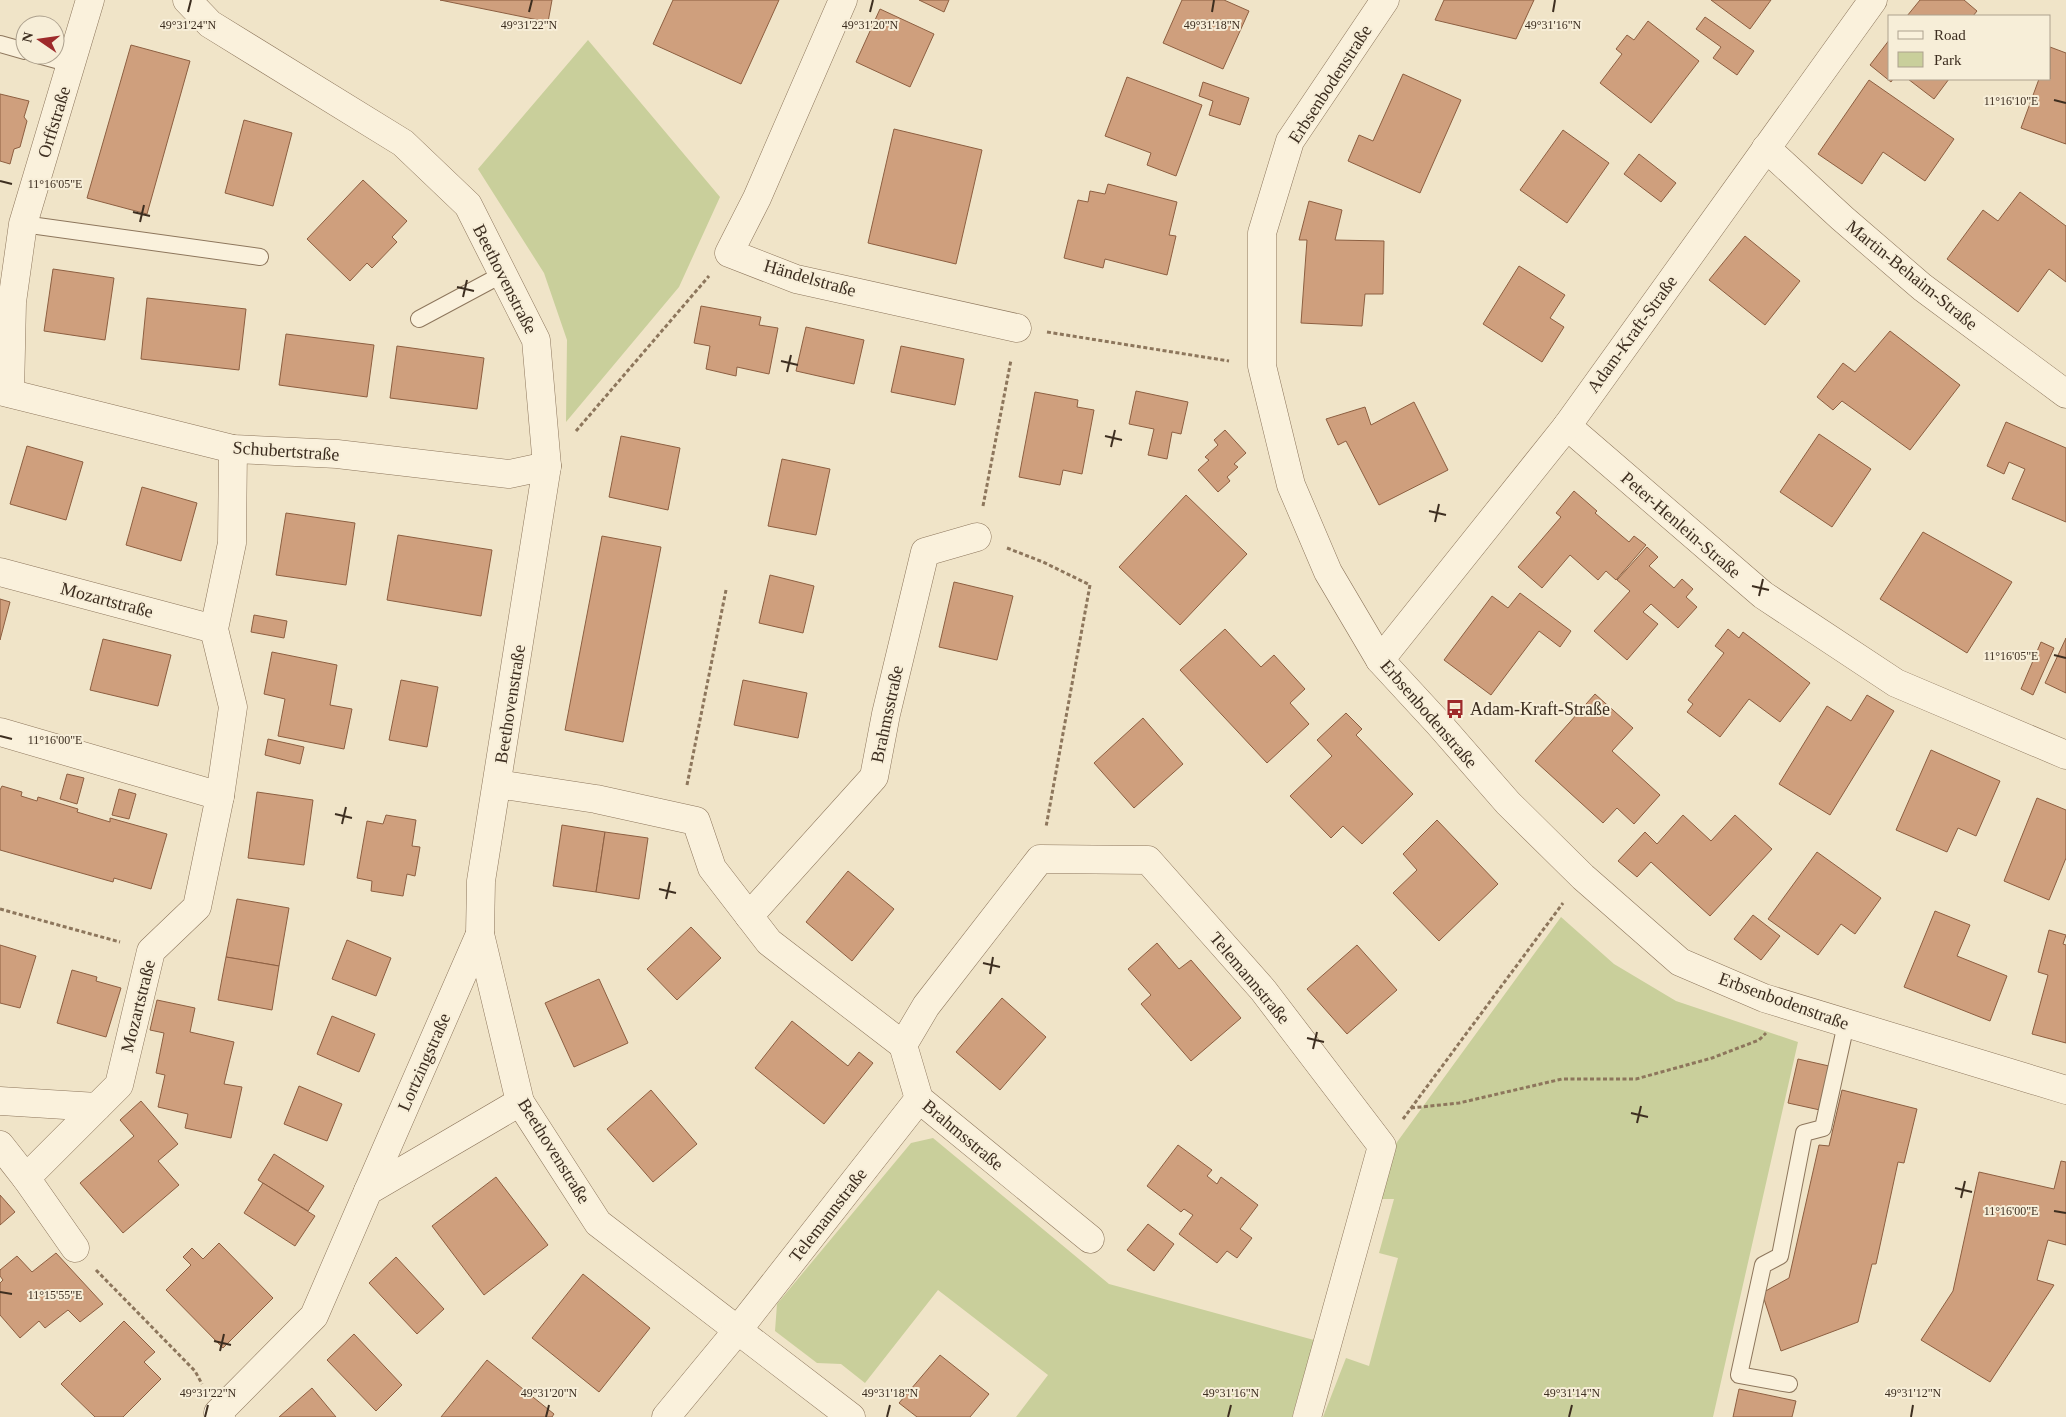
<svg xmlns="http://www.w3.org/2000/svg" width="2066" height="1417" font-family="'Times New Roman',serif">
<rect width="100%" height="100%" fill="#f0e4c8"/>
<!-- green -->
<g fill="#c9cf9b">
<path d="M 588,40 L 720,197 L 679,287 L 566,422 L 567,340 L 544,273 L 478,169 Z"/>
<path d="M 1561,917 L 1614,964 L 1676,1001 L 1798,1042 L 1713,1417 L 1323,1417 L 1346,1358 L 1369,1366 L 1398,1258 L 1379,1253 L 1394,1199 L 1380,1199 L 1392,1149 Z"/>
<path d="M 933,1138 L 1109,1284 L 1314,1340 L 1292,1417 L 1016,1417 L 1048,1375 L 938,1290 L 865,1383 L 841,1364 L 817,1363 L 775,1331 L 777,1304 L 911,1143 Z"/>
</g>
<!-- building -->
<g fill="#cf9f7d" stroke="#8d5f41">
<path d="M 440,0 L 552,0 L 548,22 Z"/>
<path d="M 673,0 L 779,0 L 741,84 L 653,44 Z"/>
<path d="M 919,0 L 949,0 L 944,12 Z"/>
<path d="M 1182,0 L 1224,0 L 1249,11 L 1223,69 L 1163,43 Z"/>
<path d="M 1444,0 L 1534,0 L 1516,39 L 1435,20 Z"/>
<path d="M 1711,0 L 1771,0 L 1750,29 Z"/>
<path d="M 1920,0 L 1964,0 L 1977,11 L 1973,16 L 1907,16 Z"/>
<path d="M 880,9 L 934,34 L 910,87 L 856,62 Z"/>
<path d="M 1705,17 L 1754,51 L 1737,75 L 1713,58 L 1721,47 L 1696,29 Z"/>
<path d="M 1648,21 L 1699,61 L 1651,123 L 1600,83 L 1622,54 L 1616,49 L 1627,35 L 1634,40 Z"/>
<path d="M 1890,39 L 1890,79 L 1893,79 L 1891,82 L 1870,65 Z"/>
<path d="M 131,45 L 190,61 L 147,214 L 87,198 Z"/>
<path d="M 2050,47 L 2066,53 L 2066,144 L 2021,128 L 2039,79 L 2050,79 Z"/>
<path d="M 1403,74 L 1461,100 L 1420,193 L 1348,161 L 1359,135 L 1373,141 Z"/>
<path d="M 1127,77 L 1202,105 L 1176,176 L 1147,165 L 1151,153 L 1105,136 Z"/>
<path d="M 1908,79 L 1949,79 L 1934,99 Z"/>
<path d="M 1869,80 L 1954,139 L 1925,181 L 1883,152 L 1862,184 L 1818,154 Z"/>
<path d="M 1203,82 L 1249,98 L 1240,125 L 1209,115 L 1213,101 L 1199,96 Z"/>
<path d="M 0,94 L 29,101 L 24,117 L 27,121 L 20,147 L 14,149 L 10,164 L 0,161 Z"/>
<path d="M 244,120 L 292,133 L 273,206 L 225,193 Z"/>
<path d="M 894,129 L 982,150 L 956,264 L 868,243 Z"/>
<path d="M 1563,130 L 1609,163 L 1567,223 L 1520,190 Z"/>
<path d="M 1639,154 L 1676,183 L 1661,202 L 1624,174 Z"/>
<path d="M 363,180 L 407,221 L 392,237 L 397,242 L 372,268 L 367,263 L 350,281 L 307,239 Z"/>
<path d="M 1108,184 L 1177,202 L 1169,235 L 1176,236 L 1167,275 L 1105,259 L 1103,268 L 1064,258 L 1078,200 L 1088,202 L 1090,191 L 1105,194 Z"/>
<path d="M 2020,192 L 2066,226 L 2066,282 L 2049,269 L 2018,312 L 1947,259 L 1983,210 L 1998,221 Z"/>
<path d="M 1309,201 L 1342,210 L 1335,240 L 1384,241 L 1383,294 L 1365,294 L 1362,326 L 1301,323 L 1307,240 L 1299,240 Z"/>
<path d="M 1745,236 L 1800,281 L 1765,325 L 1709,280 Z"/>
<path d="M 1519,266 L 1565,295 L 1550,318 L 1564,327 L 1542,362 L 1483,324 Z"/>
<path d="M 53,269 L 114,278 L 105,340 L 44,331 Z"/>
<path d="M 147,298 L 246,309 L 239,370 L 141,359 Z"/>
<path d="M 701,306 L 761,317 L 759,325 L 778,328 L 769,374 L 737,367 L 736,376 L 706,369 L 710,346 L 694,343 Z"/>
<path d="M 806,327 L 864,340 L 854,384 L 796,371 Z"/>
<path d="M 1890,331 L 1960,385 L 1910,450 L 1842,401 L 1833,410 L 1817,397 L 1843,363 L 1855,372 Z"/>
<path d="M 286,334 L 374,345 L 367,397 L 279,385 Z"/>
<path d="M 397,346 L 484,358 L 477,409 L 390,398 Z"/>
<path d="M 901,346 L 964,359 L 955,405 L 891,392 Z"/>
<path d="M 1136,391 L 1188,402 L 1181,434 L 1172,432 L 1167,459 L 1148,455 L 1154,429 L 1129,424 Z"/>
<path d="M 1035,392 L 1078,400 L 1077,407 L 1094,410 L 1082,474 L 1063,470 L 1060,485 L 1019,477 Z"/>
<path d="M 1414,402 L 1448,470 L 1379,505 L 1346,441 L 1338,445 L 1326,419 L 1365,407 L 1371,425 Z"/>
<path d="M 2006,422 L 2066,448 L 2066,522 L 2012,499 L 2025,469 L 2009,462 L 2004,474 L 1987,466 Z"/>
<path d="M 1225,430 L 1246,453 L 1234,464 L 1238,467 L 1227,477 L 1230,481 L 1218,492 L 1198,470 L 1209,460 L 1205,457 L 1218,445 L 1214,440 Z"/>
<path d="M 1819,434 L 1871,469 L 1832,527 L 1780,492 Z"/>
<path d="M 621,436 L 680,448 L 668,510 L 609,497 Z"/>
<path d="M 27,446 L 83,462 L 66,520 L 10,504 Z"/>
<path d="M 782,459 L 830,469 L 816,535 L 768,526 Z"/>
<path d="M 142,487 L 197,503 L 181,561 L 126,545 Z"/>
<path d="M 1574,491 L 1597,511 L 1595,513 L 1629,542 L 1634,536 L 1646,545 L 1616,580 L 1606,571 L 1598,580 L 1570,555 L 1542,588 L 1518,567 L 1561,517 L 1556,513 Z"/>
<path d="M 1186,495 L 1247,554 L 1180,625 L 1119,567 Z"/>
<path d="M 286,513 L 355,523 L 346,585 L 276,575 Z"/>
<path d="M 1923,532 L 2012,582 L 1967,653 L 1880,599 Z"/>
<path d="M 398,535 L 492,550 L 481,616 L 387,600 Z"/>
<path d="M 602,536 L 661,547 L 623,742 L 565,730 Z"/>
<path d="M 1647,547 L 1658,557 L 1649,566 L 1674,588 L 1682,579 L 1693,589 L 1686,597 L 1697,607 L 1678,628 L 1651,604 L 1643,612 L 1658,624 L 1627,660 L 1594,631 L 1630,591 L 1617,580 Z"/>
<path d="M 770,575 L 814,586 L 803,633 L 759,623 Z"/>
<path d="M 954,582 L 1013,596 L 997,660 L 939,647 Z"/>
<path d="M 1520,593 L 1571,631 L 1560,647 L 1539,631 L 1491,695 L 1444,660 L 1492,596 L 1508,608 Z"/>
<path d="M 0,599 L 10,602 L 0,640 Z"/>
<path d="M 254,615 L 287,621 L 284,638 L 251,632 Z"/>
<path d="M 1225,629 L 1261,667 L 1274,655 L 1305,689 L 1290,703 L 1309,724 L 1267,763 L 1180,670 Z"/>
<path d="M 1728,629 L 1739,638 L 1743,632 L 1810,683 L 1780,722 L 1749,699 L 1720,737 L 1687,712 L 1693,704 L 1688,700 L 1724,653 L 1715,646 Z"/>
<path d="M 2066,638 L 2066,693 L 2045,683 Z"/>
<path d="M 103,639 L 171,655 L 158,706 L 90,690 Z"/>
<path d="M 2041,642 L 2054,648 L 2033,695 L 2021,689 Z"/>
<path d="M 272,652 L 337,665 L 330,705 L 352,709 L 344,749 L 278,736 L 285,699 L 264,694 Z"/>
<path d="M 401,680 L 438,687 L 427,747 L 389,740 Z"/>
<path d="M 743,680 L 807,693 L 798,738 L 734,725 Z"/>
<path d="M 1595,694 L 1633,728 L 1612,751 L 1660,795 L 1634,824 L 1617,808 L 1603,823 L 1535,761 Z"/>
<path d="M 1867,695 L 1894,711 L 1830,815 L 1779,784 L 1827,706 L 1851,721 Z"/>
<path d="M 1346,713 L 1362,729 L 1356,735 L 1413,794 L 1362,844 L 1343,826 L 1331,838 L 1290,796 L 1332,756 L 1317,740 Z"/>
<path d="M 1143,718 L 1183,764 L 1134,808 L 1094,763 Z"/>
<path d="M 268,739 L 304,747 L 300,764 L 265,755 Z"/>
<path d="M 1931,750 L 2000,781 L 1976,836 L 1958,828 L 1947,852 L 1896,830 Z"/>
<path d="M 67,774 L 84,778 L 77,804 L 60,799 Z"/>
<path d="M 2,786 L 22,792 L 21,796 L 37,801 L 38,797 L 78,809 L 77,812 L 110,822 L 110,818 L 167,834 L 151,889 L 114,878 L 113,882 L 0,850 L 0,790 Z"/>
<path d="M 119,789 L 136,794 L 129,819 L 112,815 Z"/>
<path d="M 257,792 L 313,800 L 304,865 L 248,858 Z"/>
<path d="M 2037,798 L 2066,810 L 2066,858 L 2049,900 L 2004,881 Z"/>
<path d="M 386,815 L 416,820 L 412,846 L 420,847 L 415,876 L 407,874 L 403,896 L 371,891 L 372,881 L 357,878 L 367,821 L 383,824 Z"/>
<path d="M 1683,815 L 1711,841 L 1735,815 L 1772,849 L 1710,916 L 1651,862 L 1637,877 L 1618,861 L 1645,832 L 1657,844 Z"/>
<path d="M 1437,820 L 1498,884 L 1439,941 L 1393,893 L 1417,870 L 1403,854 Z"/>
<path d="M 562,825 L 605,832 L 596,892 L 553,886 Z"/>
<path d="M 605,832 L 648,838 L 639,899 L 596,892 Z"/>
<path d="M 1817,852 L 1881,898 L 1855,934 L 1841,924 L 1818,955 L 1768,919 Z"/>
<path d="M 848,871 L 894,909 L 852,961 L 806,922 Z"/>
<path d="M 237,899 L 289,908 L 279,966 L 226,957 Z"/>
<path d="M 1935,911 L 1970,925 L 1957,956 L 2007,976 L 1990,1021 L 1904,987 Z"/>
<path d="M 1753,915 L 1780,936 L 1761,960 L 1734,939 Z"/>
<path d="M 691,927 L 721,958 L 677,1000 L 647,969 Z"/>
<path d="M 2049,930 L 2066,935 L 2063,944 L 2066,945 L 2066,1043 L 2032,1034 L 2048,975 L 2038,972 Z"/>
<path d="M 347,940 L 391,958 L 376,996 L 332,979 Z"/>
<path d="M 1157,943 L 1179,969 L 1191,960 L 1241,1018 L 1191,1061 L 1141,1004 L 1151,995 L 1128,969 Z"/>
<path d="M 0,945 L 36,956 L 20,1008 L 0,1003 Z"/>
<path d="M 1357,945 L 1397,990 L 1347,1034 L 1307,989 Z"/>
<path d="M 226,957 L 279,966 L 272,1010 L 218,1000 Z"/>
<path d="M 72,970 L 97,977 L 96,981 L 121,988 L 106,1037 L 57,1023 Z"/>
<path d="M 599,979 L 628,1043 L 574,1067 L 545,1003 Z"/>
<path d="M 1002,998 L 1046,1037 L 1000,1090 L 956,1052 Z"/>
<path d="M 157,1000 L 195,1008 L 190,1032 L 234,1042 L 224,1084 L 242,1087 L 231,1138 L 185,1128 L 188,1114 L 158,1107 L 165,1075 L 156,1073 L 164,1033 L 150,1030 Z"/>
<path d="M 332,1016 L 375,1034 L 359,1072 L 317,1054 Z"/>
<path d="M 792,1021 L 848,1066 L 859,1052 L 873,1063 L 824,1124 L 755,1068 Z"/>
<path d="M 1798,1059 L 1829,1066 L 1820,1110 L 1788,1103 Z"/>
<path d="M 299,1086 L 342,1104 L 327,1141 L 284,1124 Z"/>
<path d="M 651,1090 L 697,1144 L 653,1182 L 607,1129 Z"/>
<path d="M 1842,1090 L 1917,1109 L 1904,1163 L 1898,1162 L 1876,1264 L 1872,1264 L 1858,1322 L 1781,1351 L 1762,1293 L 1789,1278 L 1819,1145 L 1829,1146 Z"/>
<path d="M 141,1101 L 178,1144 L 158,1161 L 179,1185 L 123,1233 L 80,1183 L 134,1136 L 120,1120 Z"/>
<path d="M 1178,1145 L 1212,1170 L 1207,1176 L 1217,1184 L 1221,1177 L 1258,1205 L 1240,1229 L 1252,1238 L 1237,1258 L 1227,1251 L 1217,1263 L 1179,1234 L 1193,1215 L 1184,1209 L 1181,1212 L 1147,1186 Z"/>
<path d="M 274,1154 L 324,1186 L 308,1211 L 258,1180 Z"/>
<path d="M 2061,1161 L 2066,1162 L 2066,1245 L 2048,1240 L 2037,1280 L 2054,1285 L 1990,1382 L 1921,1340 L 1953,1291 L 1979,1172 L 2054,1189 Z"/>
<path d="M 496,1177 L 548,1245 L 484,1295 L 432,1226 Z"/>
<path d="M 263,1183 L 315,1216 L 295,1246 L 244,1213 Z"/>
<path d="M 0,1195 L 15,1212 L 0,1225 Z"/>
<path d="M 1148,1224 L 1174,1244 L 1154,1271 L 1127,1250 Z"/>
<path d="M 219,1243 L 273,1298 L 223,1348 L 166,1290 L 191,1265 L 183,1257 L 192,1248 L 203,1259 Z"/>
<path d="M 56,1253 L 103,1304 L 80,1322 L 68,1310 L 45,1328 L 39,1321 L 20,1338 L 0,1315 L 0,1283 L 3,1280 L 0,1276 L 0,1270 L 17,1256 L 32,1272 Z"/>
<path d="M 396,1257 L 444,1309 L 417,1334 L 369,1283 Z"/>
<path d="M 583,1274 L 650,1328 L 599,1392 L 532,1338 Z"/>
<path d="M 124,1321 L 155,1352 L 144,1362 L 161,1379 L 123,1417 L 95,1417 L 61,1384 Z"/>
<path d="M 354,1334 L 402,1385 L 376,1411 L 327,1360 Z"/>
<path d="M 940,1355 L 989,1394 L 970,1417 L 917,1417 L 899,1403 Z"/>
<path d="M 487,1360 L 554,1414 L 552,1417 L 441,1417 Z"/>
<path d="M 312,1388 L 336,1417 L 279,1417 Z"/>
<path d="M 1739,1389 L 1796,1401 L 1792,1417 L 1733,1417 Z"/>
</g>
<g fill="none" stroke-linecap="round" stroke-linejoin="round">
<!-- lane casing -->
<g stroke="#8d765c" stroke-width="18">
<g id="lane">
<path d="M 0,44 L 25,51"/>
<path d="M 38,55 L 71,64"/>
<path d="M 23,224 L 260,257"/>
<path d="M 419,319 L 503,274"/>
<path d="M 1789,1384 L 1739,1375 L 1763,1265 L 1780,1256 L 1804,1133 L 1823,1128 L 1846,1024"/>
</g>
</g>
<!-- street casing -->
<g stroke="#8d765c" stroke-width="29">
<g id="street">
<path d="M 187,0 L 210,24 L 403,143 L 468,205 L 536,340 L 547,466 L 481,881 L 480,934 L 520,1102 L 598,1223 L 851,1417"/>
<path d="M 843,0 L 757,198 L 729,253 L 796,279 L 1017,328"/>
<path d="M 1385,0 L 1290,141 L 1262,233 L 1262,366 L 1291,485 L 1328,572 L 1380,660 L 1439,724 L 1508,803 L 1583,877 L 1680,962 L 1764,998 L 2066,1090"/>
<path d="M 1766,148 L 1842,218 L 1922,287 L 2066,394"/>
<path d="M 0,391 L 233,449 L 337,454 L 509,474 L 547,466"/>
<path d="M 10,393 L 12,302 L 23,224 L 90,0"/>
<path d="M 1567,426 L 1763,595 L 1896,683 L 2066,755"/>
<path d="M 0,572 L 214,629"/>
<path d="M 1380,660 L 1567,426 L 1873,0"/>
<path d="M 0,732 L 220,796 L 233,707 L 214,629 L 232,543 L 233,449"/>
<path d="M 497,784 L 596,799 L 696,821 L 712,868 L 769,942 L 903,1045 L 919,1099 L 1090,1239"/>
<path d="M 749,916 L 874,777 L 886,714 L 925,552 L 977,537"/>
<path d="M 903,1045 L 926,1006 L 1040,859 L 1148,860 L 1263,990 L 1382,1146 L 1307,1417"/>
<path d="M 0,1101 L 97,1107"/>
<path d="M 0,1145 L 26,1178 L 119,1085 L 151,951 L 197,907 L 220,796"/>
<path d="M 26,1178 L 75,1248"/>
<path d="M 368,1191 L 480,934"/>
<path d="M 221,1417 L 218,1413 L 314,1316 L 368,1191 L 520,1102"/>
<path d="M 666,1417 L 737,1331 L 919,1099"/>
</g>
</g>
<!-- path -->
<g stroke="#8d765c" stroke-width="3" stroke-dasharray="4 2.5" stroke-linecap="butt">
<path d="M 1047,332 L 1229,361"/>
<path d="M 576,431 L 709,276"/>
<path d="M 983,506 L 1011,360"/>
<path d="M 1007,548 L 1043,562 L 1090,585 L 1046,827"/>
<path d="M 687,785 L 726,590"/>
<path d="M 0,909 L 120,942"/>
<path d="M 1411,1108 L 1459,1103 L 1562,1079 L 1636,1079 L 1712,1058 L 1759,1040 L 1766,1033"/>
<path d="M 1403,1119 L 1563,903"/>
<path d="M 96,1270 L 195,1371 L 202,1384"/>
</g>
<!-- lane -->
<use href="#lane" stroke="#faf1dc" stroke-width="16"/>
<!-- street -->
<use href="#street" stroke="#faf1dc" stroke-width="28"/>
</g>
<!-- ticks -->
<path fill="none" stroke="#3d2e20" stroke-width="2" d="M 188,12 L 191,0M 529,12 L 532,0M 870,12 L 873,0M 1212,12 L 1214,0M 1553,12 L 1555,0M 2054,100 L 2066,103M 0,181 L 12,184M 133,212 L 150,216M 140,222 L 144,205M 457,287 L 474,291M 463,297 L 467,280M 781,361 L 798,365M 787,372 L 791,355M 1105,436 L 1122,440M 1111,447 L 1115,430M 1429,511 L 1446,515M 1435,522 L 1439,504M 1752,586 L 1769,590M 1759,596 L 1763,579M 2054,655 L 2066,658M 0,736 L 12,739M 335,814 L 352,818M 342,824 L 346,807M 659,889 L 676,893M 666,899 L 670,882M 983,963 L 1000,967M 990,974 L 993,957M 1307,1038 L 1324,1042M 1313,1049 L 1317,1032M 1631,1113 L 1648,1117M 1637,1123 L 1641,1106M 1955,1188 L 1972,1192M 1961,1198 L 1965,1181M 2054,1211 L 2066,1213M 0,1292 L 12,1294M 214,1341 L 231,1345M 220,1351 L 224,1334M 205,1417 L 208,1405M 546,1417 L 549,1405M 887,1417 L 890,1405M 1228,1417 L 1231,1405M 1569,1417 L 1572,1405M 1911,1417 L 1913,1405"/>
<!-- icons -->
<defs>
<g id="bus-bare" transform="scale(1.5)"><path d="M-5-6H5V4H4V6H2V4H-2V6H-4V4H-5ZM-3.5-4V0h7V-4ZM-3.5 1.2v1.5H-2V1.2ZM2 1.2v1.5H3.5V1.2Z" fill="#9e2a2b" stroke="#f7eed8" stroke-width="2.5" paint-order="stroke"/></g>
</defs>
<g fill-rule="evenodd">
<use href="#bus-bare" x="1455" y="709"/>
</g>
<g text-anchor="middle" stroke-width="4" stroke-linejoin="round" paint-order="stroke">
<!-- street labels -->
<g font-size="18" fill="#3d2e20" stroke="#f7eed8">
<text transform="translate(1330 84) rotate(-57)" y="6">Erbsenbodenstraße</text>
<text transform="translate(54 122) rotate(-73)" y="6">Orffstraße</text>
<text transform="translate(1912 275) rotate(39)" y="6">Martin-Behaim-Straße</text>
<text transform="translate(810 278) rotate(16)" y="6">Händelstraße</text>
<text transform="translate(505 279) rotate(63)" y="6">Beethovenstraße</text>
<text transform="translate(1632 334) rotate(-54)" y="6">Adam-Kraft-Straße</text>
<text transform="translate(286 451) rotate(4)" y="6">Schubertstraße</text>
<text transform="translate(1681 525) rotate(41)" y="6">Peter-Henlein-Straße</text>
<text transform="translate(107 600) rotate(15)" y="6">Mozartstraße</text>
<text transform="translate(510 704) rotate(-81)" y="6">Beethovenstraße</text>
<text transform="translate(887 714) rotate(-78)" y="6">Brahmsstraße</text>
<text transform="translate(1429 714) rotate(49)" y="6">Erbsenbodenstraße</text>
<text transform="translate(1250 978) rotate(50)" y="6">Telemannstraße</text>
<text transform="translate(1784 1001) rotate(20)" y="6">Erbsenbodenstraße</text>
<text transform="translate(138 1006) rotate(-76)" y="6">Mozartstraße</text>
<text transform="translate(424 1062) rotate(-66)" y="6">Lortzingstraße</text>
<text transform="translate(963 1135) rotate(40)" y="6">Brahmsstraße</text>
<text transform="translate(554 1151) rotate(58)" y="6">Beethovenstraße</text>
<text transform="translate(828 1215) rotate(-52)" y="6">Telemannstraße</text>
</g>
<!-- poi labels -->
<g font-size="18" fill="#3d2e20" stroke="#f7eed8" text-anchor="start">
<text x="1470" y="715">Adam-Kraft-Straße</text>
</g>
</g>
<g font-size="12" text-anchor="middle" fill="#3d2e20" stroke="#f7eed8" stroke-width="4" stroke-linejoin="round" paint-order="stroke">
<text x="188" y="29">49°31'24"N</text>
<text x="529" y="29">49°31'22"N</text>
<text x="870" y="29">49°31'20"N</text>
<text x="1212" y="29">49°31'18"N</text>
<text x="1553" y="29">49°31'16"N</text>
<text x="2011" y="105">11°16'10"E</text>
<text x="55" y="188">11°16'05"E</text>
<text x="2011" y="660">11°16'05"E</text>
<text x="55" y="744">11°16'00"E</text>
<text x="2011" y="1215">11°16'00"E</text>
<text x="55" y="1299">11°15'55"E</text>
<text x="208" y="1397">49°31'22"N</text>
<text x="549" y="1397">49°31'20"N</text>
<text x="890" y="1397">49°31'18"N</text>
<text x="1231" y="1397">49°31'16"N</text>
<text x="1572" y="1397">49°31'14"N</text>
<text x="1913" y="1397">49°31'12"N</text>
</g>
<!-- legend -->
<rect x="1888" y="15" width="162" height="65" fill="#f7eed8" stroke="#ada18e"/>
<rect x="1898" y="31" width="25" height="8" fill="#faf1dc" stroke="#ada18e"/>
<text x="1934" y="40" font-size="15" fill="#3d2e20">Road</text>
<rect x="1898" y="52" width="25" height="15" fill="#c9cf9b" stroke="#ada18e"/>
<text x="1934" y="65" font-size="15" fill="#3d2e20">Park</text>
<!-- north arrow -->
<g transform="translate(40 40) rotate(283)"><circle r="24" fill="#f7eed8" stroke="#ada18e"/>
<path d="M0-4L9 19L0 12L-9 19Z" fill="#9e2a2b"/>
<text y="-8" font-size="14" font-weight="bold" text-anchor="middle" fill="#3d2e20">N</text>
</g>
</svg>
